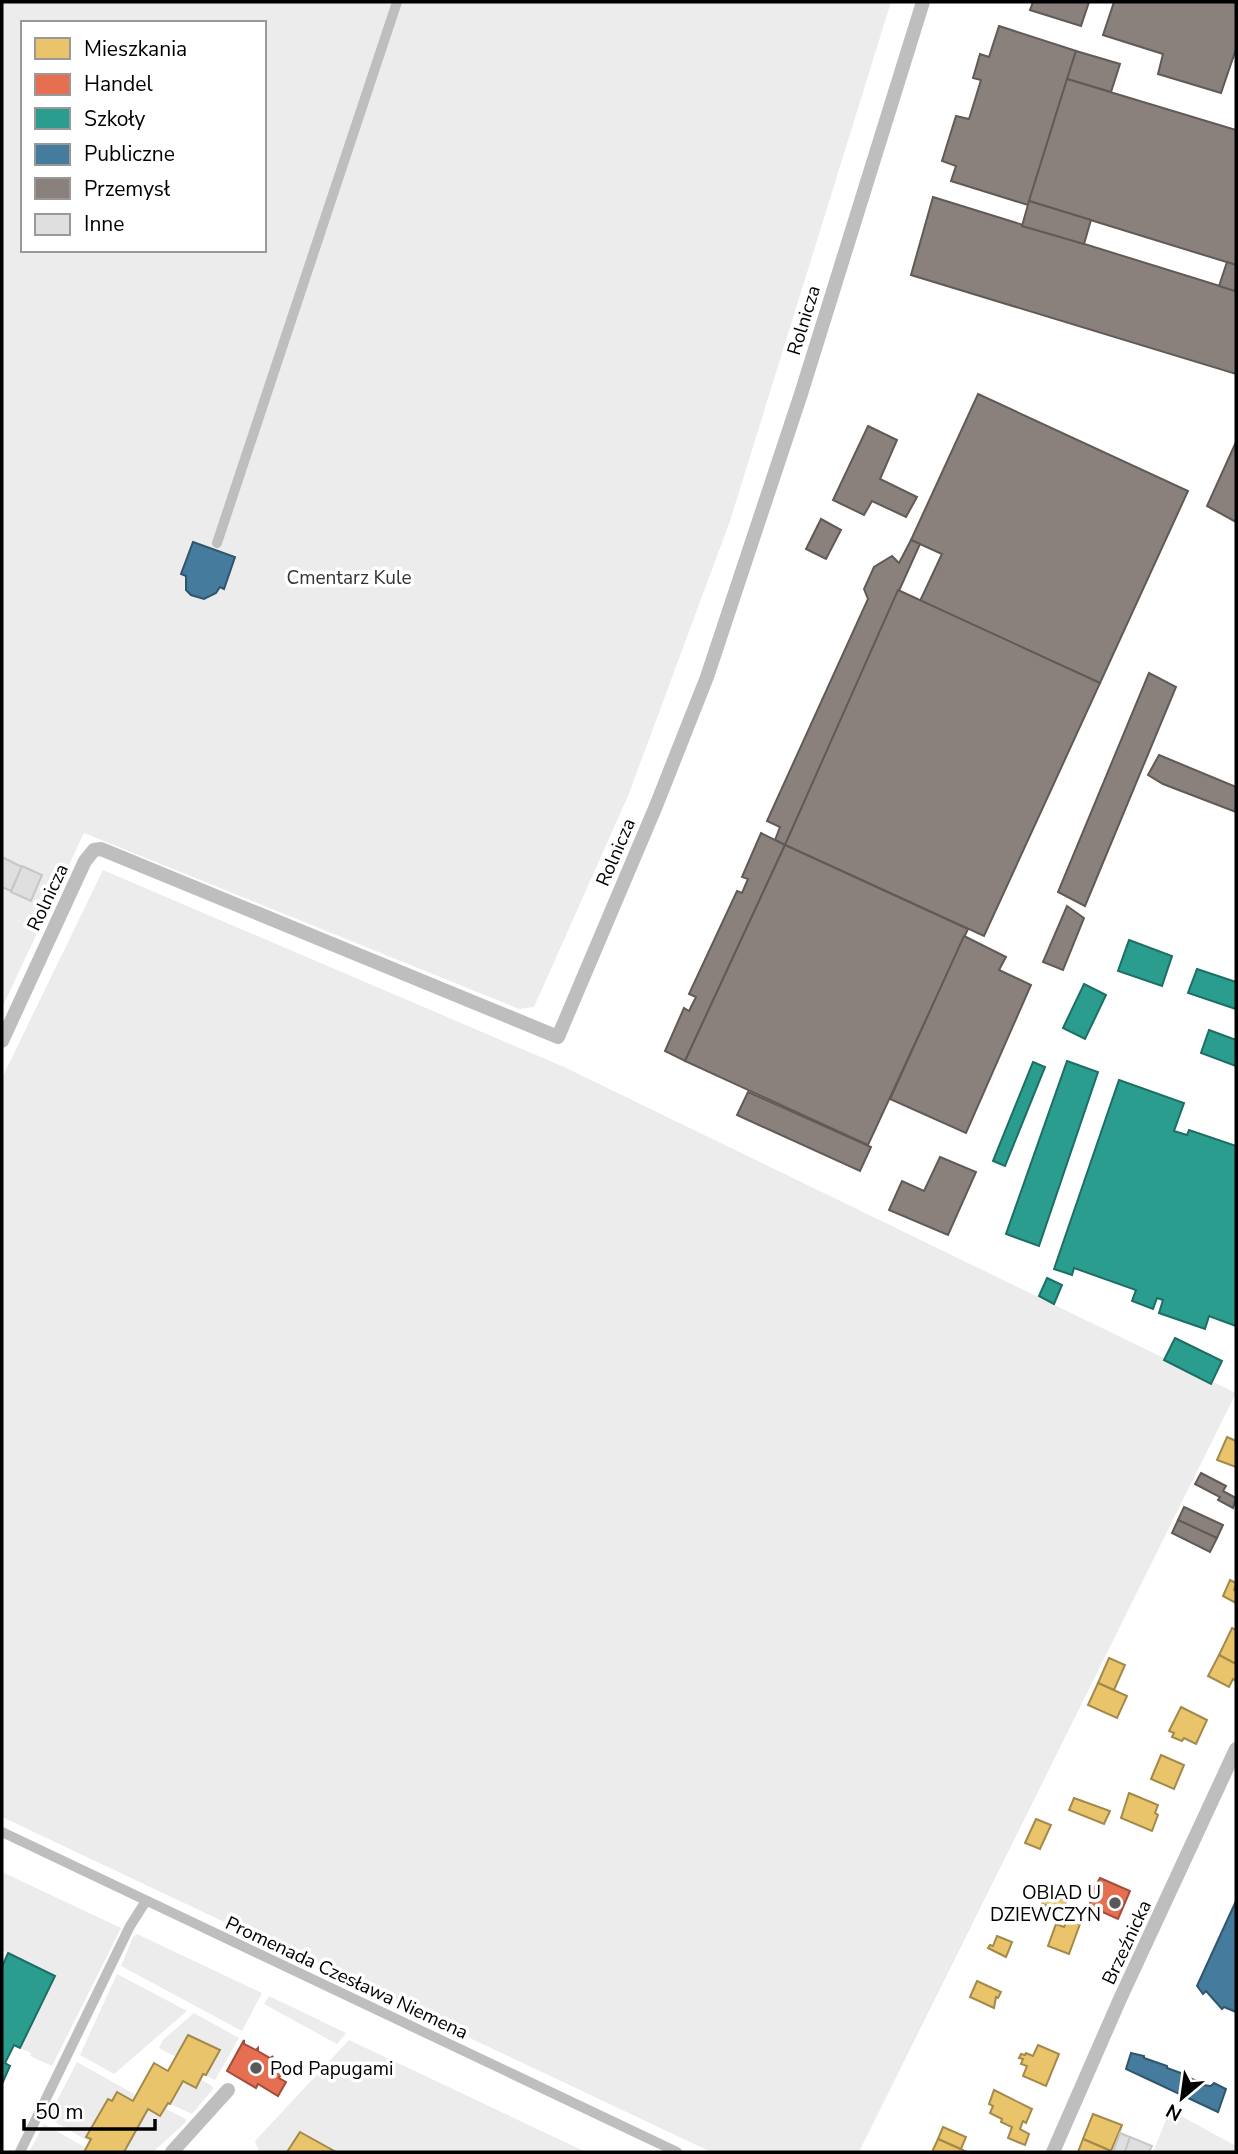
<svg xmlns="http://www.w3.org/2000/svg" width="1238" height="2154" font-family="'Nunito Sans',sans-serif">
<rect width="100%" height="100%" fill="#fff"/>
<!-- green -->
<g fill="#ececec" fill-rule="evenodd">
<path d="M 2,2 L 891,2 L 730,521 L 628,796 L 534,1007 L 519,1009 L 84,833 L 2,1008 ZM 23,23 L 264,23 L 264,250 L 23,250 Z"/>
<path d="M 103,870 L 564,1067 L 1236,1393 L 859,2152 L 711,2152 L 2,1817 L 2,1078 Z"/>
<path d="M 2,1872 L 121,1928 L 52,2066 L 30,2056 L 31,2053 L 20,2048 L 54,1976 L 2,1950 Z"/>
<path d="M 137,1934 L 262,1993 L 242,2031 L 121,1966 L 133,1937 Z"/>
<path d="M 117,1974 L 187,2011 L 114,2074 L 80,2055 Z"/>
<path d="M 269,1996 L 346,2033 L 337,2044 L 264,2004 Z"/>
<path d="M 194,2013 L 239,2038 L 215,2080 L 206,2075 L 220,2050 L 189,2035 L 176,2057 L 159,2048 L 163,2040 Z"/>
<path d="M 349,2040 L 586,2152 L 336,2152 L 300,2132 L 287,2152 L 259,2152 L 255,2141 Z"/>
<path d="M 77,2062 L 136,2095 L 133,2101 L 117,2092 L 112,2101 L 108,2099 L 87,2136 L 91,2139 L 90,2142 L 48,2118 Z"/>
<path d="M 200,2079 L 212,2086 L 213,2089 L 192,2114 L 170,2104 L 183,2081 L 195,2088 Z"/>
<path d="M 164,2108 L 186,2119 L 186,2122 L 153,2152 L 124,2152 L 148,2109 L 160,2116 Z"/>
<path d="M 1170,2110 L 1236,2146 L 1236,2152 L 1153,2152 Z"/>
<path d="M 44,2124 L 86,2148 L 84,2152 L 29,2152 Z"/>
</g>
<!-- homes -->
<g fill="#e9c46a" stroke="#a3894a" stroke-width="2">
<path d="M 1227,1437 L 1236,1441 L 1236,1467 L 1217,1460 Z"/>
<path d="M 1230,1580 L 1236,1583 L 1234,1590 L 1236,1591 L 1236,1603 L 1223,1596 Z"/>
<path d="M 1232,1628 L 1236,1630 L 1236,1664 L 1219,1655 Z"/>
<path d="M 1219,1655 L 1236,1664 L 1236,1681 L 1233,1679 L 1229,1687 L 1208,1676 Z"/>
<path d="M 1109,1658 L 1125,1665 L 1114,1690 L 1098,1683 Z"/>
<path d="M 1098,1683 L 1127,1696 L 1117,1718 L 1088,1705 Z"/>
<path d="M 1181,1707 L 1207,1720 L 1196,1744 L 1184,1738 L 1182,1741 L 1172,1737 L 1174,1733 L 1169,1731 Z"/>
<path d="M 1161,1755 L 1184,1765 L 1174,1789 L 1151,1779 Z"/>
<path d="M 1129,1793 L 1158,1805 L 1155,1813 L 1158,1815 L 1152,1831 L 1121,1818 Z"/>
<path d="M 1074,1798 L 1110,1811 L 1104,1824 L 1069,1810 Z"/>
<path d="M 1036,1819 L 1051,1825 L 1040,1849 L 1025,1843 Z"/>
<path d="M 1047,1892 L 1067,1900 L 1062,1912 L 1042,1904 Z"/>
<path d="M 1067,1920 L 1080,1924 L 1069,1954 L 1048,1946 L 1056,1924 L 1064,1927 Z"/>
<path d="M 997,1936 L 1012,1942 L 1006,1957 L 988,1948 L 990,1945 L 993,1946 Z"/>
<path d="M 977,1981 L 1001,1992 L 998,1998 L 996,1997 L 994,2008 L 970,1997 Z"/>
<path d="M 188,2035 L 220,2050 L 206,2075 L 203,2074 L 196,2088 L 183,2081 L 170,2104 L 168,2103 L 160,2116 L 148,2109 L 124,2152 L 84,2152 L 91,2139 L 86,2137 L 108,2099 L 112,2101 L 117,2092 L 133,2101 L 154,2063 L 168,2071 Z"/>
<path d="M 1038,2045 L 1059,2054 L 1046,2086 L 1023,2076 L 1027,2066 L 1021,2064 L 1023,2059 L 1019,2058 L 1021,2054 L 1025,2055 L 1026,2053 L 1033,2056 Z"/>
<path d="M 994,2090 L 1032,2109 L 1026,2123 L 1023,2121 L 1020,2129 L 1029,2134 L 1025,2145 L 1008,2138 L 1012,2127 L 1001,2122 L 1002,2119 L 990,2113 L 993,2106 L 989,2104 Z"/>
<path d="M 1093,2114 L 1122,2125 L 1111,2151 L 1083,2139 Z"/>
<path d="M 943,2127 L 966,2137 L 961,2149 L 938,2139 Z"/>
<path d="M 300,2132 L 336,2152 L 287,2152 Z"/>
<path d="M 938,2139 L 967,2152 L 932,2152 Z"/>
<path d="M 1083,2139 L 1111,2151 L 1111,2152 L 1078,2152 Z"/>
</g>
<!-- shops -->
<g fill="#e76f51" stroke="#a24e39" stroke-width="2">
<path d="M 1100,1878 L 1130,1891 L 1118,1919 L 1089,1906 L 1093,1896 L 1090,1895 Z"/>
<path d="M 244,2040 L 244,2044 L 256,2050 L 258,2048 L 258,2051 L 270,2058 L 273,2056 L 270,2061 L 282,2068 L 285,2066 L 279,2078 L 286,2082 L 278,2096 L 258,2084 L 256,2088 L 227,2071 Z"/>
</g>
<!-- schools -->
<g fill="#2a9d8f" stroke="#1d6e64" stroke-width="2">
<path d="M 1129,940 L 1172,956 L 1162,986 L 1118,971 Z"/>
<path d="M 1197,969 L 1236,982 L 1236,1009 L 1188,993 Z"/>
<path d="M 1084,984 L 1106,995 L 1085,1039 L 1063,1028 Z"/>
<path d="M 1209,1030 L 1236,1040 L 1236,1066 L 1201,1053 Z"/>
<path d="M 1067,1061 L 1098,1072 L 1039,1246 L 1006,1234 Z"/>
<path d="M 1033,1062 L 1045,1067 L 1005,1166 L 993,1161 Z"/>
<path d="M 1119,1080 L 1184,1103 L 1174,1131 L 1187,1135 L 1189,1130 L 1236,1146 L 1236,1326 L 1209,1316 L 1205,1329 L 1159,1313 L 1163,1300 L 1157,1298 L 1153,1309 L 1132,1301 L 1136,1290 L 1074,1268 L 1072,1275 L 1054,1269 Z"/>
<path d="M 1047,1278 L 1062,1285 L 1054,1304 L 1039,1296 Z"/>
<path d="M 1175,1338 L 1222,1361 L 1211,1384 L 1164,1360 Z"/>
<path d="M 8,1953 L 55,1976 L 20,2048 L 14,2045 L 5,2063 L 10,2066 L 2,2084 L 2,1967 Z"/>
</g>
<!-- public -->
<g fill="#457b9d" stroke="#30566e" stroke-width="2">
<path d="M 193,542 L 235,557 L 224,589 L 220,587 L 216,593 L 204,599 L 191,595 L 186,590 L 186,576 L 181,574 Z"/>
<path d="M 1236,1901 L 1236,2012 L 1224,2007 L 1222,2009 L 1206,1991 L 1203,1994 L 1197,1986 Z"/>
<path d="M 1131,2053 L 1144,2056 L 1144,2058 L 1167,2066 L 1167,2068 L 1189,2076 L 1189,2078 L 1203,2083 L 1203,2085 L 1211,2086 L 1214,2083 L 1226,2089 L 1218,2112 L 1126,2069 Z"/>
</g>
<!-- industry -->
<g fill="#8a817c" stroke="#615a57" stroke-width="2">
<path d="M 1033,2 L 1089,2 L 1081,26 L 1030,10 Z"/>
<path d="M 1114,2 L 1236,2 L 1236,49 L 1221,93 L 1158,74 L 1163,54 L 1103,35 Z"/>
<path d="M 999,26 L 1076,51 L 1028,205 L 951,181 L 956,166 L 942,161 L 956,116 L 969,119 L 981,80 L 973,78 L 980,54 L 989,57 Z"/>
<path d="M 1076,51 L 1120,64 L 1111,92 L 1067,79 Z"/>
<path d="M 1067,79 L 1236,130 L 1236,265 L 1029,201 Z"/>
<path d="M 933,197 L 1236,291 L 1236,374 L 911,275 Z"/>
<path d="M 1029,201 L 1091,220 L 1084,244 L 1022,226 Z"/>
<path d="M 1227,262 L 1236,265 L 1235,291 L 1219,286 Z"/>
<path d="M 978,394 L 1188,491 L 1100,683 L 920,601 L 942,554 L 911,540 Z"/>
<path d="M 868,426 L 897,440 L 880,479 L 917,497 L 906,517 L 872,501 L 864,515 L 833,500 Z"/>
<path d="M 1236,442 L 1236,522 L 1207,506 Z"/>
<path d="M 821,519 L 841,530 L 826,559 L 806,549 Z"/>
<path d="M 911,540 L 920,544 L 785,845 L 775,840 L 780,827 L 767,821 L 868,599 L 864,589 L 874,567 L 892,556 L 899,563 Z"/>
<path d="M 898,590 L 1100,683 L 984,936 L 785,845 Z"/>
<path d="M 1149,673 L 1176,687 L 1085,906 L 1058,892 Z"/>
<path d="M 1159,755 L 1236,787 L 1236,812 L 1163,784 L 1148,775 Z"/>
<path d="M 761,833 L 785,845 L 685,1061 L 665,1051 L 684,1008 L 689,1011 L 696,997 L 689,994 L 737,891 L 742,893 L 748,879 L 742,877 Z"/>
<path d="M 785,845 L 968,929 L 868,1145 L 685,1061 Z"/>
<path d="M 1067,906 L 1084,918 L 1063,970 L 1043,962 Z"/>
<path d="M 964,936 L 1006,957 L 999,970 L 1031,985 L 966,1133 L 890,1099 Z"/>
<path d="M 748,1092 L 871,1147 L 860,1171 L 737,1115 Z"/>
<path d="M 940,1157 L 976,1172 L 948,1235 L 889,1210 L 902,1181 L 924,1191 Z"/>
<path d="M 1201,1473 L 1226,1486 L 1223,1491 L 1236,1498 L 1233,1508 L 1218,1500 L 1220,1497 L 1195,1484 Z"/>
<path d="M 1184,1507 L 1223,1525 L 1217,1538 L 1178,1520 Z"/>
<path d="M 1178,1520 L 1217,1538 L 1210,1552 L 1172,1533 Z"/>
</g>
<!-- building -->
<g fill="#dfdfdf" stroke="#c7c7c7" stroke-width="2">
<path d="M 2,857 L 22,867 L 11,891 L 2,887 Z"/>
<path d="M 22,866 L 42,875 L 31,901 L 11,892 Z"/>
<path d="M 1120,2133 L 1130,2137 L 1125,2152 L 1113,2152 Z"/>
<path d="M 1130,2137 L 1152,2146 L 1149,2152 L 1125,2152 Z"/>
</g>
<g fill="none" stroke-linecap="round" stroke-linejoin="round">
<!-- pedestrian -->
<g stroke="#bebebe" stroke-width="10">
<path d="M 217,543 L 397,2"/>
<path d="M 2,1832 L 677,2152"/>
<path d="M 20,2152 L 130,1926 L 146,1901"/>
</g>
<!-- minor -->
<g stroke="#bebebe" stroke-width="14">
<path d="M 2,1041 L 85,861 L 94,850 L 101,849 L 558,1037 L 656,806 L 707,677 L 801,394 L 923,2"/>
<path d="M 172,2152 L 228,2090"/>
<path d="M 1053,2152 L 1120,1999 L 1236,1749"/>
</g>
</g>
<!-- markers -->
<g fill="#595959" stroke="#fff" stroke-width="2.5">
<circle cx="1115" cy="1903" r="7"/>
<circle cx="256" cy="2068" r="7"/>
</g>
<g text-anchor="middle" stroke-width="7" stroke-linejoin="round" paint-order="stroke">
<!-- street labels -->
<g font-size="19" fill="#000" stroke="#fff">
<text transform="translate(803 320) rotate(-73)" y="7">Rolnicza</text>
<text transform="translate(615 852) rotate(-67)" y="7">Rolnicza</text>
<text transform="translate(47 897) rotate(-65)" y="7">Rolnicza</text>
<text transform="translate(1126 1942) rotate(-65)" y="7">Brzeźnicka</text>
<text transform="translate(347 1977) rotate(25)" y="7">Promenada Czesława Niemena</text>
</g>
<!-- park labels -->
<g font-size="19" fill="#333" stroke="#fff">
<text x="349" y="584">Cmentarz Kule</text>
</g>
<!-- poi labels -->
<g font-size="19" fill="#000" stroke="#fff" text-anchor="end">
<text x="1101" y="1899">OBIAD U<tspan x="1101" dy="22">DZIEWCZYN</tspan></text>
<text x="270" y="2075" text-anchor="start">Pod Papugami</text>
</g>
</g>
<!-- border -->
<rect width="1238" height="2154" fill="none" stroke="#000000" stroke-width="7"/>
<!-- legend -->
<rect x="21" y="21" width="245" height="231" fill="#ffffff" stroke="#999999" stroke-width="2"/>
<rect x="35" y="38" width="35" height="21" fill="#e9c46a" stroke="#999999" stroke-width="2"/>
<text x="84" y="56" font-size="21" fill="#000000">Mieszkania</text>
<rect x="35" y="74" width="35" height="21" fill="#e76f51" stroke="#999999" stroke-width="2"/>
<text x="84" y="91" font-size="21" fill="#000000">Handel</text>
<rect x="35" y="108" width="35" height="21" fill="#2a9d8f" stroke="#999999" stroke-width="2"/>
<text x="84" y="126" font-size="21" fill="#000000">Szkoły</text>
<rect x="35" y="144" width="35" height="21" fill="#457b9d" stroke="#999999" stroke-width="2"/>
<text x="84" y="161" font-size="21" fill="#000000">Publiczne</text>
<rect x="35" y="178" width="35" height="21" fill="#8a817c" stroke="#999999" stroke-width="2"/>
<text x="84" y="196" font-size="21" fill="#000000">Przemysł</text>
<rect x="35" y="214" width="35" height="21" fill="#dfdfdf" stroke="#999999" stroke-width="2"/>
<text x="84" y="231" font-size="21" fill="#000000">Inne</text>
<!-- north arrow -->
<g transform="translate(1182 2098) rotate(209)" stroke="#ffffff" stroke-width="5" paint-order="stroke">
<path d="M0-5L12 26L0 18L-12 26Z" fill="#000000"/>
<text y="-10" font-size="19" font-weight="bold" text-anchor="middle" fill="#000000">N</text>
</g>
<!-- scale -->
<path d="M24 2119v10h131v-10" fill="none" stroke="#000000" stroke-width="3.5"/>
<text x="35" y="2119" font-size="21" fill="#000000" stroke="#ffffff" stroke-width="5" paint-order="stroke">50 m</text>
</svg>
